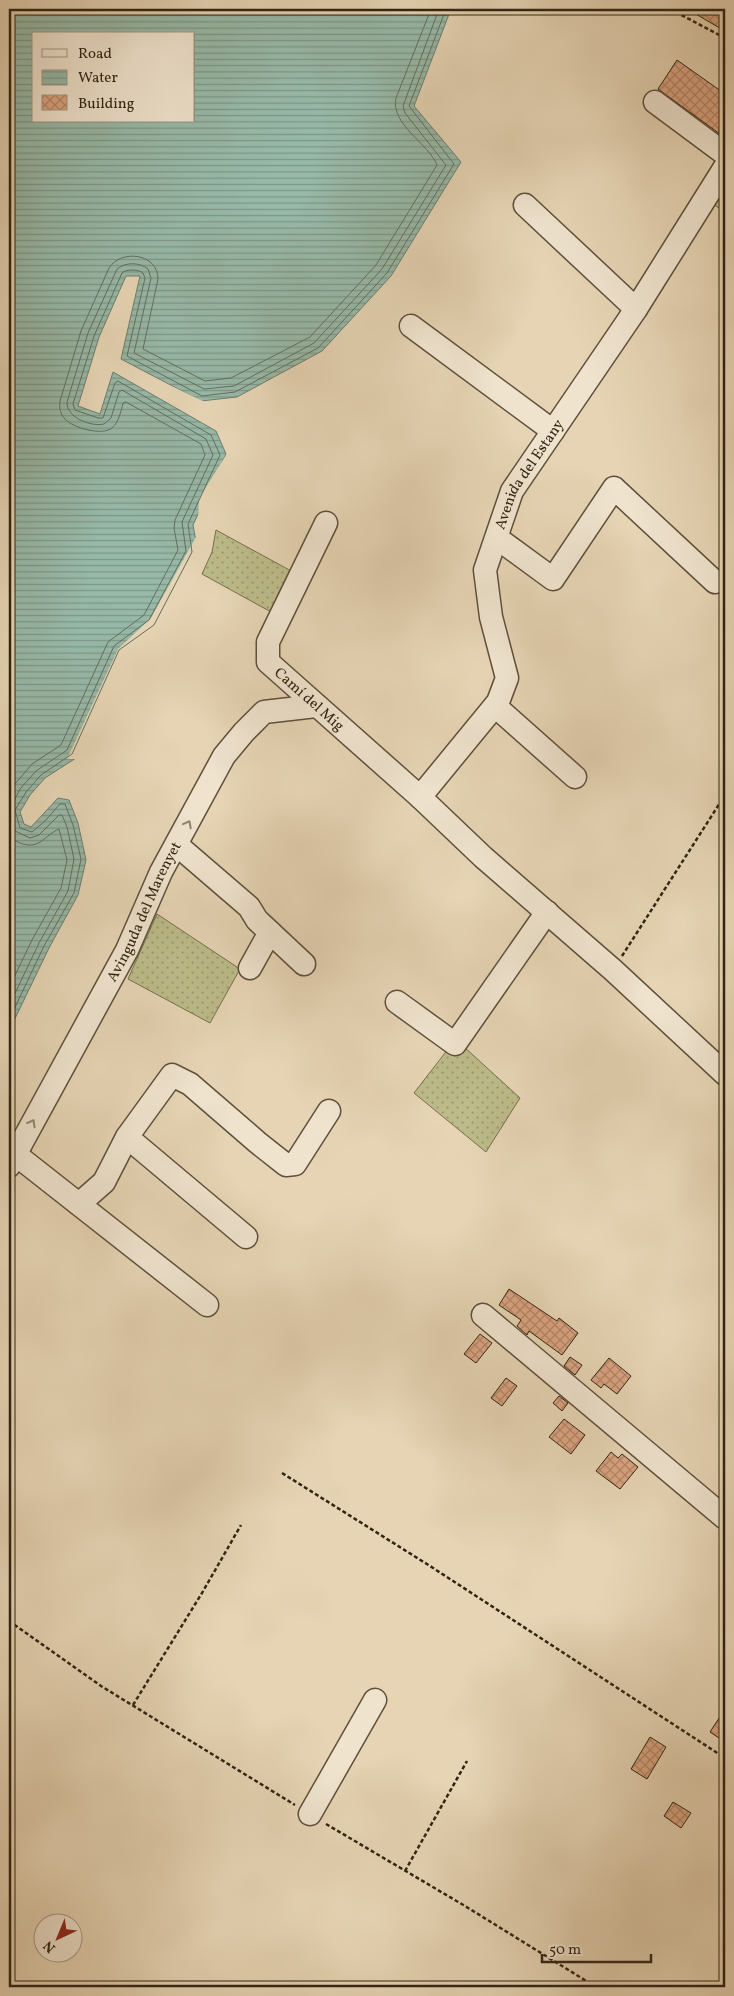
<svg xmlns="http://www.w3.org/2000/svg" width="734" height="1996" font-family="Vollkorn,serif">
<defs>
<pattern id="grass-dots" width="8" height="8" patternUnits="userSpaceOnUse" patternTransform="scale(1.25)"><rect width="8" height="8" fill="#bcbb89"/><path d="M2 2h.1M6 6h.1" fill="none" stroke="#99986f" stroke-width="1.8" stroke-linecap="round"/></pattern>
<pattern id="water-rules" width="6" height="5" patternUnits="userSpaceOnUse" patternTransform="scale(1.25)"><rect width="6" height="5" fill="#97b9a8"/><path d="M0 2.5h6" fill="none" stroke="#7c9688"/></pattern>
<pattern id="building-cross-hatch" width="8" height="8" patternUnits="userSpaceOnUse" patternTransform="scale(1.25)"><rect width="8" height="8" fill="#dba481"/><path d="M0 0l8 8M0 8l8-8" fill="none" stroke="#b28568"/></pattern>
</defs>
<rect width="100%" height="100%" fill="#e6d4b4"/>
<filter id="stains"><feTurbulence type="fractalNoise" baseFrequency=".004" numOctaves="4"/><feColorMatrix values="0 0 0 0 .2 0 0 0 0 .09 0 0 0 0 .02 0 0 0 .5 -.17"/></filter>
<radialGradient id="worn" r=".72"><stop offset=".6" stop-color="#630" stop-opacity="0"/><stop offset="1" stop-color="#630" stop-opacity=".3"/></radialGradient>
<!-- grass -->
<g fill="url(#grass-dots)" stroke="#76704e">
<path d="M 725,184 L 725,211 L 712,204 Z"/>
<path d="M 216,530 L 293,572 L 271,612 L 202,574 L 212,552 Z"/>
<path d="M 157,914 L 240,969 L 210,1023 L 128,979 Z"/>
<path d="M 452,1044 L 462,1045 L 520,1098 L 486,1152 L 414,1093 Z"/>
</g>
<!-- water -->
<path fill="url(#water-rules)" stroke="#6e7d6c" fill-rule="evenodd" d="M 9,9 L 451,9 L 414,106 L 461,162 L 391,276 L 322,351 L 237,397 L 201,401 L 121,359 L 140,276 L 126,276 L 99,337 L 78,406 L 100,414 L 113,372 L 216,431 L 226,454 L 193,525 L 198,552 L 158,628 L 122,653 L 76,758 L 45,778 L 30,795 L 20,812 L 24,824 L 31,827 L 58,798 L 69,800 L 78,823 L 86,860 L 78,895 L 49,948 L 9,1031 ZM 34,34 L 194,34 L 194,121 L 34,121 Z"/>
<!-- pier -->
<g fill="#e6d4b4">
<path d="M 119,361 L 207,403 L 200,403 Z"/>
<path d="M 228,452 L 228,456 L 198,519 L 199,498 Z"/>
<path d="M 197,535 L 200,553 L 165,620 L 157,632 L 125,655 L 78,759 L 67,759 L 118,649 L 151,618 Z"/>
</g>
<g fill="none" stroke-linecap="round" stroke-linejoin="round">
<!-- shore -->
<g stroke="#646e5e" stroke-width="1">
<path d="M 9,794 L 15,784 L 32,764 L 61,745 L 108,642 L 144,615 L 178,550 L 174,528 L 175,520 L 205,455 L 201,444 L 126,402 L 123,403 C 121,411 119,422 112,428 C 102,436 73,428 65,419 C 60,414 59,407 60,401 L 81,331 L 109,268 C 121,249 158,253 158,279 L 143,349 L 205,381 L 231,378 L 310,337 L 376,265 L 437,165 C 429,144 390,124 396,98 L 431,9"/>
<path d="M 9,835 C 13,840 17,842 23,844 C 40,849 45,835 59,829 L 67,860 L 61,888 L 32,940 L 9,988"/>
<path d="M 9,1006 L 39,943 L 68,891 L 74,859 L 67,827 L 62,815 L 59,815 L 39,835 L 30,838 L 15,831 L 9,811 L 20,789 L 36,771 L 67,750 L 114,646 L 149,620 L 186,551 L 182,522 L 213,455 L 206,439 L 122,390 L 119,392 L 111,418 L 104,424 C 92,427 66,418 67,402 L 88,333 L 117,269 C 125,262 140,262 148,269 L 151,278 L 134,353 L 204,389 L 234,386 L 314,343 L 382,269 L 446,165 L 405,113 L 403,106 L 439,9"/>
<path d="M 9,1020 L 44,946 L 74,893 L 81,859 L 73,825 L 65,804 L 60,804 L 45,821 L 32,832 L 20,828 L 15,810 L 26,792 L 41,775 L 72,754 L 119,650 L 154,625 L 192,552 L 188,524 L 220,455 L 211,435 L 118,381 L 115,383 L 103,418 L 98,418 L 75,410 L 73,404 L 94,336 L 122,273 C 126,269 138,269 143,273 L 145,278 L 127,356 L 202,396 L 235,392 L 318,348 L 387,273 L 454,164 L 409,106 L 446,9"/>
</g>
</g>
<!-- building -->
<g fill="url(#building-cross-hatch)" stroke="#302413">
<path d="M 687,9 L 725,9 L 725,31 Z"/>
<path d="M 677,60 L 725,94 L 725,126 L 720,134 L 658,89 Z"/>
<path d="M 509,1289 L 557,1321 L 559,1318 L 578,1333 L 562,1355 L 529,1331 L 527,1335 L 517,1326 L 521,1320 L 499,1305 Z"/>
<path d="M 480,1334 L 492,1343 L 476,1363 L 464,1354 Z"/>
<path d="M 570,1357 L 582,1365 L 575,1375 L 564,1366 Z"/>
<path d="M 609,1358 L 631,1376 L 617,1394 L 604,1384 L 601,1388 L 591,1380 Z"/>
<path d="M 506,1378 L 517,1386 L 502,1406 L 491,1398 Z"/>
<path d="M 559,1396 L 568,1403 L 562,1411 L 553,1403 Z"/>
<path d="M 564,1419 L 585,1435 L 571,1454 L 549,1437 Z"/>
<path d="M 611,1452 L 618,1458 L 622,1454 L 638,1467 L 620,1489 L 596,1471 Z"/>
<path d="M 725,1709 L 725,1742 L 710,1732 Z"/>
<path d="M 650,1737 L 666,1747 L 647,1779 L 631,1769 Z"/>
<path d="M 673,1802 L 691,1813 L 681,1828 L 664,1816 Z"/>
</g>
<g fill="none" stroke-linecap="round" stroke-linejoin="round">
<!-- minor casing -->
<g stroke="#5e503b" stroke-width="25">
<g id="minor">
<path d="M 655,102 L 725,154"/>
<path d="M 525,205 L 636,309"/>
<path d="M 411,326 L 553,431"/>
<path id="s1" d="M 326,523 L 268,642 L 268,662 L 420,797 L 483,857 L 613,970 L 725,1074"/>
<path d="M 497,538 L 553,579 L 614,488 L 715,582"/>
<path d="M 495,706 L 575,777"/>
<path id="s2" d="M 420,797 L 498,702 L 507,678 L 491,617 L 485,570 L 512,491 L 636,309 L 725,167"/>
<path d="M 177,845 L 249,907 L 257,920 L 304,964"/>
<path d="M 250,968 L 270,932"/>
<path d="M 397,1002 L 455,1044 L 547,912"/>
<path d="M 127,1137 L 246,1237"/>
<path d="M 15,1154 L 207,1305"/>
<path id="s3" d="M 9,1166 L 127,950 L 161,872 L 224,756 L 244,732 L 264,712 L 316,706"/>
<path d="M 79,1204 L 104,1182 L 127,1137 L 172,1075 L 190,1084 L 257,1142 L 286,1165 L 295,1164 L 329,1111"/>
<path d="M 483,1315 L 725,1518"/>
<path d="M 310,1814 L 375,1700"/>
</g>
</g>
<!-- path -->
<g stroke="#302413" stroke-width="2.5" stroke-dasharray="4 2.5" stroke-linecap="butt">
<path d="M 670,9 L 725,38"/>
<path d="M 622,956 L 725,795"/>
<path d="M 282,1473 L 430,1566 L 725,1758"/>
<path d="M 9,1621 L 101,1686 L 295,1805"/>
<path d="M 133,1705 L 202,1593 L 241,1525"/>
<path d="M 326,1824 L 465,1906 L 596,1987"/>
<path d="M 405,1871 L 467,1761"/>
</g>
<!-- minor -->
<use href="#minor" stroke="#efe3ce" stroke-width="22"/>
</g>
<!-- one-way arrows -->
<defs><path id="oneway-chevron" d="M-2-3.5L2.5 0L-2 3.5" fill="none" stroke-width="1.6" stroke-linecap="round" stroke-linejoin="round" transform="scale(1.25)"/></defs>
<g stroke="#908470">
<use href="#oneway-chevron" transform="translate(188 824) rotate(-62)"/>
<use href="#oneway-chevron" transform="translate(32 1123) rotate(-61)"/>
</g>
<g text-anchor="middle" stroke-width="4" stroke-linejoin="round" paint-order="stroke">
<!-- street labels -->
<g font-size="15" fill="#302413" stroke="#efe3ce">
<text dy="5" stroke="none"><textPath href="#s2" startOffset="365">Avenida del Estany</textPath></text>
<text dy="5" stroke="none"><textPath href="#s1" startOffset="208">Camí del Mig</textPath></text>
<text dy="5" stroke="none"><textPath href="#s3" startOffset="288">Avinguda del Marenyet</textPath></text>
</g>
</g>
<!-- margin -->
<rect width="734" height="1996" fill="none" stroke="#e6d4b4" stroke-width="30"/>
<rect x="10" y="10" width="714" height="1976" fill="none" stroke="#302413" stroke-width="2.5"/>
<rect x="15" y="15" width="704" height="1966" fill="none" stroke="#302413"/>
<!-- legend -->
<rect x="32" y="32" width="162" height="90" fill="#efe3ce" stroke="#a39783"/>
<rect x="42" y="49" width="25" height="8" fill="#efe3ce" stroke="#a39783"/>
<text x="78" y="58" font-size="15" fill="#302413">Road</text>
<rect x="42" y="70" width="25" height="15" fill="url(#water-rules)" stroke="#a39783"/>
<text x="78" y="82" font-size="15" fill="#302413">Water</text>
<rect x="42" y="95" width="25" height="15" fill="url(#building-cross-hatch)" stroke="#a39783"/>
<text x="78" y="108" font-size="15" fill="#302413">Building</text>
<!-- north arrow -->
<g transform="translate(58 1938) rotate(224)"><circle r="24" fill="#efe3ce" stroke="#a39783"/>
<path d="M0-4L9 19L0 12L-9 19Z" fill="#8f2418"/>
<text y="-8" font-size="14" font-weight="bold" text-anchor="middle" fill="#302413">N</text>
</g>
<!-- scale -->
<path d="M542 1954v8h109v-8" fill="none" stroke="#302413" stroke-width="2.5"/>
<text x="549" y="1954" font-size="15" fill="#302413" stroke="#efe3ce" stroke-width="4" paint-order="stroke">50 m</text>
<rect width="100%" height="100%" filter="url(#stains)"/>
<rect width="100%" height="100%" fill="url(#worn)"/>
</svg>
